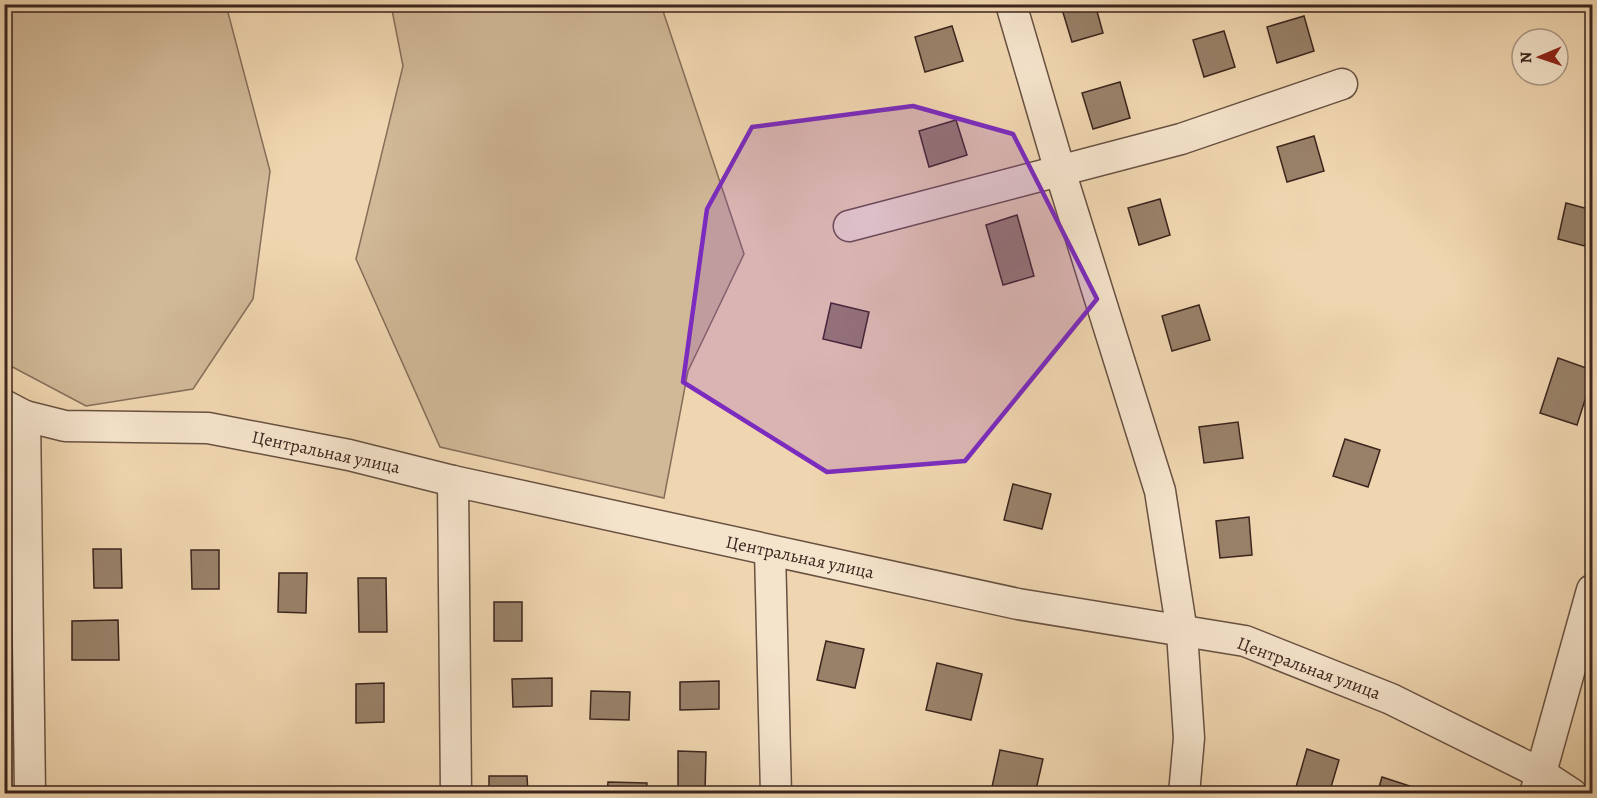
<svg xmlns="http://www.w3.org/2000/svg" width="1597" height="798" font-family="Alegreya,serif">
<rect width="100%" height="100%" fill="#f0d6b0"/>
<filter id="stains"><feTurbulence type="fractalNoise" baseFrequency=".00333" numOctaves="4"/><feColorMatrix values="0 0 0 0 .2 0 0 0 0 .09 0 0 0 0 .02 0 0 0 .5 -.17"/></filter>
<radialGradient id="worn" r=".72"><stop offset=".6" stop-color="#630" stop-opacity="0"/><stop offset="1" stop-color="#630" stop-opacity=".3"/></radialGradient>
<!-- green -->
<g fill="#d1b897" stroke="#866e5a" stroke-width="1.5">
<path d="M 4,5 L 226,5 L 270,171 L 253,299 L 193,389 L 86,406 L 5,363 Z"/>
<path d="M 391,5 L 661,5 L 744,254 L 688,371 L 664,498 L 440,447 L 356,259 L 403,66 Z"/>
</g>
<!-- building -->
<g fill="#998169" stroke="#3b251d" stroke-width="1.5">
<path d="M 1065,4 L 1095,4 L 1103,33 L 1072,42 L 1061,6 Z"/>
<path d="M 1304,16 L 1314,51 L 1277,63 L 1267,27 Z"/>
<path d="M 952,26 L 963,61 L 925,72 L 915,37 Z"/>
<path d="M 1224,31 L 1235,67 L 1204,77 L 1193,40 Z"/>
<path d="M 1120,82 L 1130,118 L 1093,129 L 1082,93 Z"/>
<path d="M 956,120 L 967,155 L 929,167 L 919,131 Z"/>
<path d="M 1314,136 L 1324,171 L 1287,182 L 1277,147 Z"/>
<path d="M 1160,199 L 1170,235 L 1139,245 L 1128,208 Z"/>
<path d="M 1566,203 L 1592,210 L 1585,246 L 1558,239 Z"/>
<path d="M 1017,215 L 1034,276 L 1003,285 L 986,225 Z"/>
<path d="M 831,303 L 869,312 L 861,348 L 823,339 Z"/>
<path d="M 1199,305 L 1210,340 L 1172,351 L 1162,316 Z"/>
<path d="M 1558,358 L 1592,370 L 1592,378 L 1577,425 L 1540,413 Z"/>
<path d="M 1238,422 L 1243,458 L 1204,463 L 1199,427 Z"/>
<path d="M 1345,439 L 1380,450 L 1368,487 L 1333,476 Z"/>
<path d="M 1013,484 L 1051,494 L 1042,529 L 1004,520 Z"/>
<path d="M 1249,517 L 1252,555 L 1220,558 L 1216,521 Z"/>
<path d="M 93,549 L 121,549 L 122,588 L 94,588 Z"/>
<path d="M 191,550 L 219,550 L 219,589 L 192,589 Z"/>
<path d="M 279,573 L 307,573 L 306,613 L 278,612 Z"/>
<path d="M 358,578 L 386,578 L 387,632 L 359,632 Z"/>
<rect x="494" y="602" width="28" height="39"/>
<path d="M 118,620 L 119,660 L 72,660 L 72,621 Z"/>
<path d="M 826,641 L 864,649 L 855,688 L 817,680 Z"/>
<path d="M 937,663 L 982,674 L 971,720 L 926,710 Z"/>
<path d="M 552,678 L 552,706 L 513,707 L 512,679 Z"/>
<path d="M 719,681 L 719,709 L 680,710 L 680,682 Z"/>
<path d="M 384,683 L 384,722 L 356,723 L 356,684 Z"/>
<path d="M 591,691 L 630,692 L 629,720 L 590,719 Z"/>
<path d="M 1307,749 L 1339,760 L 1329,794 L 1316,794 L 1296,787 Z"/>
<path d="M 1000,750 L 1043,759 L 1035,794 L 1022,794 L 992,787 Z"/>
<path d="M 678,751 L 706,752 L 705,791 L 678,790 Z"/>
<path d="M 489,776 L 527,776 L 528,794 L 489,794 Z"/>
<path d="M 1382,777 L 1419,789 L 1418,794 L 1377,794 Z"/>
<path d="M 608,782 L 647,783 L 646,794 L 607,794 Z"/>
</g>
<g fill="none" stroke-linecap="round" stroke-linejoin="round">
<!-- minor casing -->
<g stroke="#685142" stroke-width="33">
<g id="minor">
<path d="M 1011,4 L 1060,171 L 1160,491 L 1182,632 L 1189,738 L 1184,794"/>
<path d="M 849,226 L 1181,139 L 1342,84"/>
<path d="M 4,405 L 25,416 L 65,426 L 208,428 L 349,455 L 453,481 L 1018,604 L 1245,641 L 1391,699 L 1540,773 L 1572,794"/>
<path d="M 25,416 L 30,794"/>
<path d="M 453,481 L 456,794"/>
<path d="M 770,551 L 776,794"/>
<path d="M 1535,794 L 1592,590"/>
</g>
</g>
<!-- minor -->
<use href="#minor" stroke="#f5e4cc" stroke-width="30"/>
</g>
<!-- marked area -->
<path fill="#7b2cbf" fill-opacity="0.2" stroke="#7b2cbf" stroke-width="4.5" stroke-linejoin="round" d="M 913,106 L 1013,134 L 1097,299 L 965,461 L 827,472 L 683,382 L 707,209 L 752,127 Z"/>
<g text-anchor="middle" stroke-width="4.5" stroke-linejoin="round" paint-order="stroke">
<!-- street labels -->
<g font-size="18" fill="#3b251d" stroke="#f5e4cc">
<text transform="translate(326 452) rotate(12)" y="6">Центральная улица</text>
<text transform="translate(800 557) rotate(12)" y="6">Центральная улица</text>
<text transform="translate(1309 668) rotate(20)" y="6">Центральная улица</text>
</g>
</g>
<!-- margin -->
<rect width="1597" height="798" fill="none" stroke="#f0d6b0" stroke-width="24"/>
<rect x="6" y="6" width="1585" height="786" fill="none" stroke="#3b251d" stroke-width="3"/>
<rect x="12" y="12" width="1573" height="774" fill="none" stroke="#3b251d" stroke-width="1.5"/>
<!-- north arrow -->
<g transform="translate(1540 57) rotate(268)"><circle r="28" fill="#f5e4cc" stroke="#ab9886" stroke-width="1.5"/>
<path d="M0-4.5L10 22L0 15L-10 22Z" fill="#8f2418"/>
<text y="-9" font-size="16" font-weight="bold" text-anchor="middle" fill="#3b251d">N</text>
</g>
<rect width="100%" height="100%" filter="url(#stains)"/>
<rect width="100%" height="100%" fill="url(#worn)"/>
</svg>
